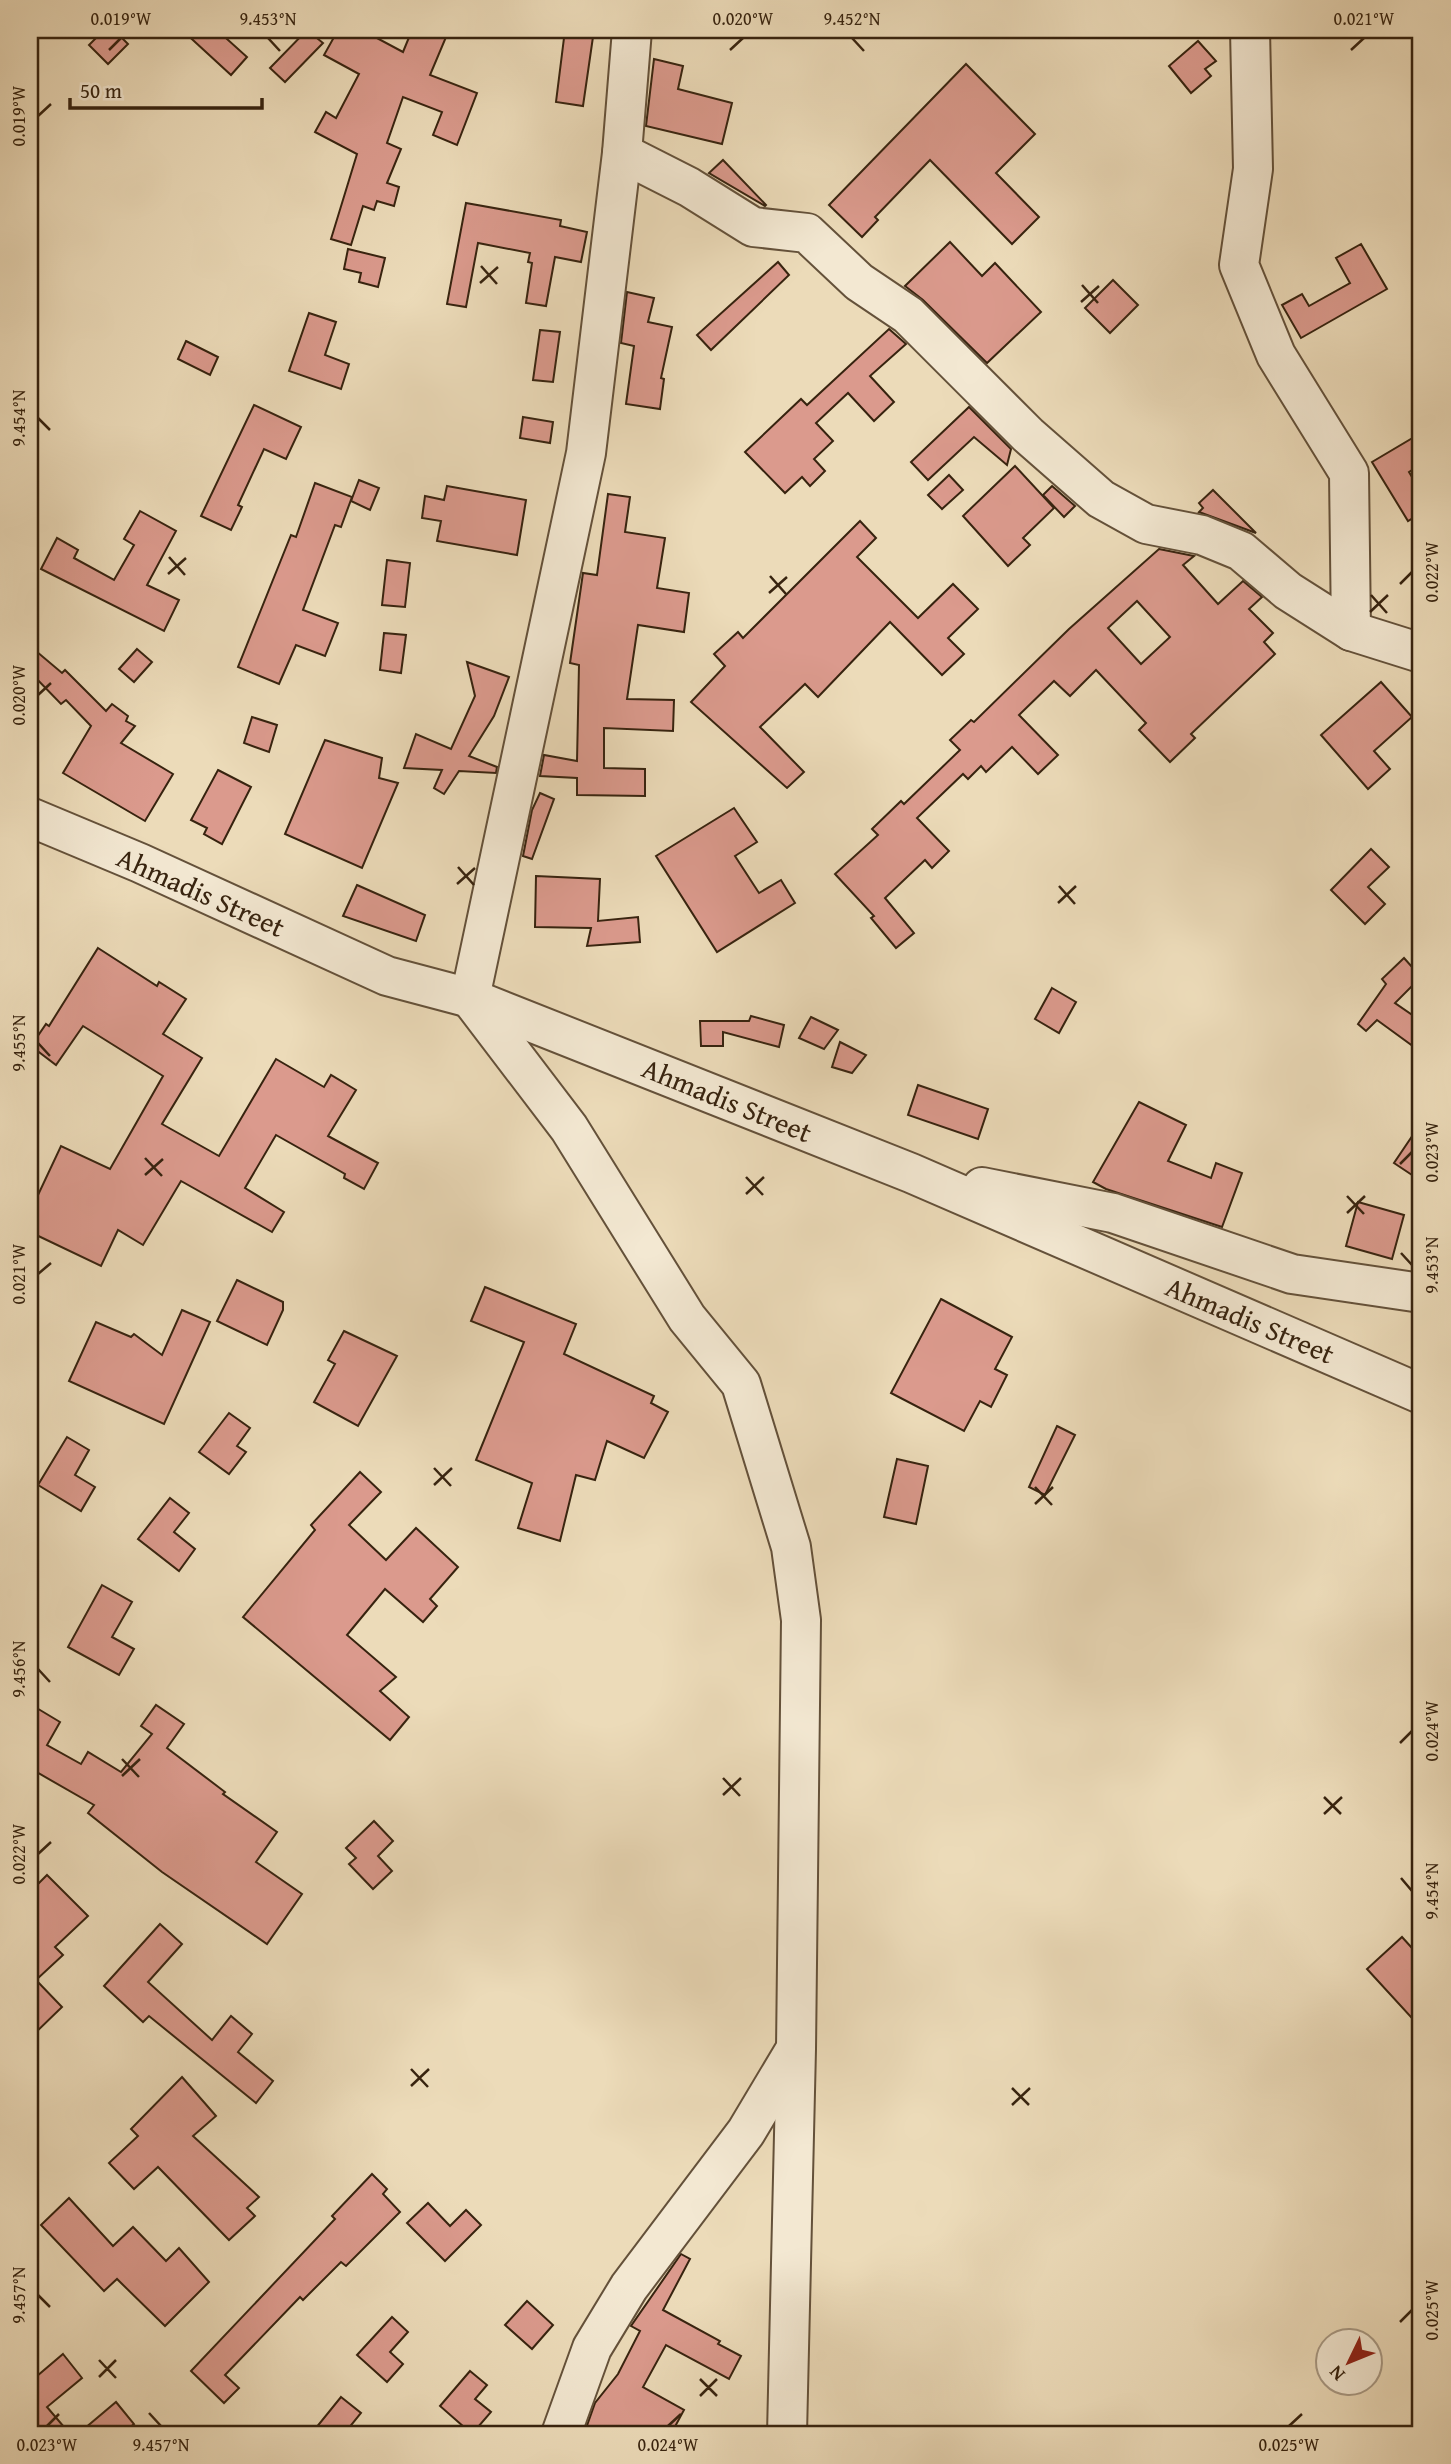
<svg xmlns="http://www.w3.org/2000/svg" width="1451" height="2464" font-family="'Gentium Book Plus',serif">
<rect width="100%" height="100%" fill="#ecdbb9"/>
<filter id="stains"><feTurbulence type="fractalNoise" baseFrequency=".00286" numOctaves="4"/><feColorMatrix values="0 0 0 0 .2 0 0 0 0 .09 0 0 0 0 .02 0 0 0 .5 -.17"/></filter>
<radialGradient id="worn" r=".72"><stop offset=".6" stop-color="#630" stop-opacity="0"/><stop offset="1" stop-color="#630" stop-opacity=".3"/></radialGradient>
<!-- building -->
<g fill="#db9a8d" stroke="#37230f" stroke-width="2" fill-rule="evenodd">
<path d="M 104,30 L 114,30 L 128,44 L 108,64 L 89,45 Z"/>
<path d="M 182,30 L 217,30 L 247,57 L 231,75 Z"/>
<path d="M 307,30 L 323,43 L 285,82 L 270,68 Z"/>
<path d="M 338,30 L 362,30 L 403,52 L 412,30 L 449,30 L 430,75 L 477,93 L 457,145 L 433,135 L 442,112 L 403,97 L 387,143 L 401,149 L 387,183 L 399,187 L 394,206 L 377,201 L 374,210 L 363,206 L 351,245 L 331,239 L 357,154 L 315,132 L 326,112 L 336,118 L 359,74 L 324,55 Z"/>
<path d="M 565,30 L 594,30 L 583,106 L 556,102 Z"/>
<path d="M 1198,41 L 1216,61 L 1205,69 L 1211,76 L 1191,93 L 1169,66 Z"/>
<path d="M 654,59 L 683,66 L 678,89 L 732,103 L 722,144 L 646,126 Z"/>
<path d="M 966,64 L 1035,134 L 996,173 L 1039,217 L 1012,244 L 930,160 L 875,217 L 878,220 L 862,237 L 829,205 Z"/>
<path d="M 723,160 L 766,205 L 765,206 L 709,173 Z"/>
<path d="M 466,203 L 561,220 L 560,226 L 587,232 L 581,262 L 555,257 L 546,306 L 526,303 L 532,263 L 528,262 L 530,253 L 478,243 L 466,307 L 447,304 Z"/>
<path d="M 950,242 L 982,276 L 995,263 L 1041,312 L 987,363 L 923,300 L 905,286 Z"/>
<path d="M 1361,244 L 1387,289 L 1301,338 L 1282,305 L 1302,294 L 1309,306 L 1350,283 L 1336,258 Z"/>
<path d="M 348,249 L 385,258 L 378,287 L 359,282 L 361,273 L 344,269 Z"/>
<path d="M 778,262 L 789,275 L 711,350 L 697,335 Z"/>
<path d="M 1113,280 L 1138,305 L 1110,333 L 1085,308 Z"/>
<path d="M 627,292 L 654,298 L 648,322 L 672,327 L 661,378 L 664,379 L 660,409 L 626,404 L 634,346 L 621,343 Z"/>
<path d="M 309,313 L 336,322 L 325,355 L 349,364 L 341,389 L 289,371 Z"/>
<path d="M 889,329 L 906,344 L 870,376 L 894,402 L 874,421 L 848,393 L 816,423 L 833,441 L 814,459 L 825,471 L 810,486 L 802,477 L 785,493 L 745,452 L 801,399 L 807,405 Z"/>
<path d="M 540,330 L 560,332 L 553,382 L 533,380 Z"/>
<path d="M 186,341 L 218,357 L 210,375 L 178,359 Z"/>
<path d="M 254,405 L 301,427 L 286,459 L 264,449 L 238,505 L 242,507 L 231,530 L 201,516 Z"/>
<path d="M 969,407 L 1011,449 L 1007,465 L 974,437 L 928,480 L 911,462 Z"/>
<path d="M 523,417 L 553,422 L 550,443 L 520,438 Z"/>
<path d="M 1421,433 L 1421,464 L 1409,472 L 1421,492 L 1421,513 L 1408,521 L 1372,462 Z"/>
<path d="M 1015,466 L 1054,508 L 1023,538 L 1030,545 L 1008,566 L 963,516 Z"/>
<path d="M 949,475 L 963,490 L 942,509 L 928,495 Z"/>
<path d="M 359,480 L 379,488 L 370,510 L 351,501 Z"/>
<path d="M 315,483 L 352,497 L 341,527 L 335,525 L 303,610 L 338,623 L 325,656 L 296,645 L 279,684 L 238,667 L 291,535 L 296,537 Z"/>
<path d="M 447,486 L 526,500 L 517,555 L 437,541 L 441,521 L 422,518 L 425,496 L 444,500 Z"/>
<path d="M 1052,486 L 1075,506 L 1064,517 L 1043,495 Z"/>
<path d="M 1213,490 L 1256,533 L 1199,512 L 1203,508 L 1199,503 Z"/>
<path d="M 608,494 L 630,497 L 625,532 L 665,538 L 657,588 L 689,593 L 684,632 L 638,625 L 627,699 L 674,700 L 673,731 L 604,728 L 604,768 L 645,769 L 645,796 L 577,795 L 577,778 L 540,776 L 544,755 L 577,761 L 579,665 L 570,663 L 583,573 L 597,575 Z"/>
<path d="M 140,511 L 176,531 L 147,585 L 179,600 L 164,631 L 41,569 L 57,538 L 78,550 L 74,558 L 114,580 L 134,545 L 124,539 Z"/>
<path d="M 860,521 L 876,538 L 857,557 L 918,618 L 953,584 L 978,609 L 948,638 L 964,654 L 942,675 L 890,622 L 818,697 L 805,684 L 760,727 L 804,772 L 787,788 L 691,702 L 725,666 L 714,654 L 738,632 L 743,638 Z"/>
<path d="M 1159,549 L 1194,556 L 1183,565 L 1218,604 L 1243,581 L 1262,597 L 1249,609 L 1273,633 L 1264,642 L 1275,654 L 1191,734 L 1195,738 L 1170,762 L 1139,730 L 1146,723 L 1096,670 L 1070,696 L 1054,681 L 1019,715 L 1058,755 L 1038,774 L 1012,747 L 986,772 L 981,766 L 968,779 L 963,774 L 917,818 L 949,851 L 932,868 L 925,860 L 885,898 L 914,933 L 896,948 L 871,918 L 874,916 L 835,874 L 878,835 L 872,829 L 901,801 L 904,804 L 960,750 L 950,740 L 971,720 L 974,722 L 1069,629 ZM 1137,601 L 1170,637 L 1141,664 L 1108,628 Z"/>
<path d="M 387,560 L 410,563 L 405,607 L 382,605 Z"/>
<path d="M 384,633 L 406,635 L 401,673 L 380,670 Z"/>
<path d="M 30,646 L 62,673 L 65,670 L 106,711 L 112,704 L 128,716 L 126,721 L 135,726 L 121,743 L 173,774 L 145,821 L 63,773 L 91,726 L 66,700 L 61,704 L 30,672 Z"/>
<path d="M 137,649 L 152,662 L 134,682 L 119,669 Z"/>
<path d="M 467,662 L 509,677 L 494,716 L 469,756 L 497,767 L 496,773 L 459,771 L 444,794 L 434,788 L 442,770 L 404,768 L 416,734 L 451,749 L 475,696 Z"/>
<path d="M 1381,682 L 1412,717 L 1374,751 L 1390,769 L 1368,789 L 1321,735 Z"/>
<path d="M 252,717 L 277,725 L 269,752 L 244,743 Z"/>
<path d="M 325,740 L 382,758 L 379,778 L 398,783 L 362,868 L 285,834 Z"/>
<path d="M 218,770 L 251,787 L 222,844 L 204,834 L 207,828 L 191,820 Z"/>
<path d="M 540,793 L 554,799 L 532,859 L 523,856 L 532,810 Z"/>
<path d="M 734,808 L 757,842 L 735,856 L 759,893 L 781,880 L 795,903 L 717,952 L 656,856 Z"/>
<path d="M 1371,849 L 1389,867 L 1368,887 L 1385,904 L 1365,924 L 1331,890 Z"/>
<path d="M 536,876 L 600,879 L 598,921 L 638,917 L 640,942 L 587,946 L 591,928 L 535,927 Z"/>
<path d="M 357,885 L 425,915 L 416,941 L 343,916 Z"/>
<path d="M 98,948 L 157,986 L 159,982 L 186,999 L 163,1034 L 202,1058 L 162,1124 L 219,1156 L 276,1059 L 324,1087 L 331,1075 L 356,1090 L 328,1136 L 378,1163 L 364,1189 L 344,1178 L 345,1174 L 276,1135 L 245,1188 L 284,1212 L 272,1232 L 181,1181 L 143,1245 L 118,1230 L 101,1266 L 30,1232 L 30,1212 L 61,1146 L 110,1169 L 163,1076 L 83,1026 L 56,1065 L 31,1046 L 46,1024 L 49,1026 Z"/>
<path d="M 1404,958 L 1421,977 L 1395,1003 L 1421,1021 L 1421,1052 L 1377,1020 L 1366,1031 L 1358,1024 L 1386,984 L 1382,979 Z"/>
<path d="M 1052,988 L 1076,1002 L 1059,1033 L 1035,1019 Z"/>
<path d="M 751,1016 L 784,1025 L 779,1047 L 723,1032 L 723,1046 L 701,1046 L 700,1021 L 749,1021 Z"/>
<path d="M 811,1017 L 838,1030 L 824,1049 L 799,1038 Z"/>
<path d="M 840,1042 L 866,1055 L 852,1073 L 832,1067 Z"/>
<path d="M 918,1085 L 988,1109 L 978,1139 L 908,1115 Z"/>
<path d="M 1139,1102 L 1186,1125 L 1168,1161 L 1211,1178 L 1216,1163 L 1242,1173 L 1222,1227 L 1106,1189 L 1093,1182 Z"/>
<path d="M 1421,1123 L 1421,1181 L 1394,1163 Z"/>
<path d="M 1358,1202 L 1404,1215 L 1392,1259 L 1346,1246 Z"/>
<path d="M 237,1280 L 283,1302 L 283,1310 L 267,1345 L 217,1321 Z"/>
<path d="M 485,1287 L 576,1324 L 564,1354 L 654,1396 L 651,1403 L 668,1412 L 644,1458 L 607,1441 L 595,1480 L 576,1475 L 560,1541 L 518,1528 L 532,1483 L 476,1460 L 524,1342 L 471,1321 Z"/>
<path d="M 941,1299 L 1012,1337 L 995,1369 L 1007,1375 L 991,1407 L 980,1401 L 964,1431 L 891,1393 Z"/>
<path d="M 182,1310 L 210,1322 L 164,1424 L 69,1381 L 96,1322 L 131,1337 L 134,1334 L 162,1355 Z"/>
<path d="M 344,1331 L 397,1356 L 358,1426 L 314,1402 L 335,1364 L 328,1360 Z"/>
<path d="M 229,1413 L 250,1428 L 237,1446 L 246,1452 L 229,1474 L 199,1452 Z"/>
<path d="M 1057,1426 L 1075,1435 L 1045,1495 L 1029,1487 Z"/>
<path d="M 67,1437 L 89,1450 L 75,1475 L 95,1487 L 81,1511 L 38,1485 Z"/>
<path d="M 897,1459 L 928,1466 L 916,1524 L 884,1517 Z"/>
<path d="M 360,1472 L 381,1492 L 349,1525 L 386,1560 L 416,1528 L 458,1567 L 430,1599 L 437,1606 L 423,1622 L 385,1589 L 347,1635 L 396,1677 L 380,1691 L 409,1717 L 390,1740 L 243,1617 L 315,1530 L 311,1525 Z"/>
<path d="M 170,1498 L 189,1513 L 174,1532 L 195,1549 L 179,1571 L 138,1539 Z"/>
<path d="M 102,1585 L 132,1602 L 112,1637 L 134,1649 L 119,1675 L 68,1647 Z"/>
<path d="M 30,1704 L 60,1722 L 47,1745 L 81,1764 L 88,1752 L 121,1772 L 152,1734 L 141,1726 L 156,1705 L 184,1724 L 167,1748 L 225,1792 L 223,1794 L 277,1832 L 256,1862 L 302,1894 L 267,1944 L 162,1872 L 88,1813 L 94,1805 L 33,1770 L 30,1777 Z"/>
<path d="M 374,1821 L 393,1841 L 378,1856 L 392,1871 L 373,1889 L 349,1864 L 356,1858 L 346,1848 Z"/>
<path d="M 47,1875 L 88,1916 L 55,1947 L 63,1955 L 36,1980 L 62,2007 L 30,2038 L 30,1892 Z"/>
<path d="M 160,1924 L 182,1944 L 148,1982 L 212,2040 L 231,2016 L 252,2034 L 238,2052 L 273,2081 L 256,2103 L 149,2016 L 143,2022 L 104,1986 Z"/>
<path d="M 1402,1937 L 1421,1958 L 1421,2028 L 1367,1969 Z"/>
<path d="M 182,2077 L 216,2116 L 193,2136 L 259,2197 L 247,2208 L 255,2216 L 229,2240 L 158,2167 L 134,2189 L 109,2163 L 138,2136 L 131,2129 Z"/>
<path d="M 372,2174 L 387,2189 L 383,2194 L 400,2212 L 346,2266 L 341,2262 L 303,2300 L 300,2297 L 225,2375 L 239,2388 L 224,2403 L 191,2371 L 335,2219 L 332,2216 Z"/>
<path d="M 69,2198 L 113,2246 L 133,2227 L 166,2261 L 179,2248 L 209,2282 L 165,2326 L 117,2279 L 104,2291 L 41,2225 Z"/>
<path d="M 428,2203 L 450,2226 L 466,2210 L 481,2225 L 445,2261 L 407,2223 Z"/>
<path d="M 681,2254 L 690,2259 L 663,2310 L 720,2341 L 718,2344 L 741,2356 L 729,2379 L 666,2345 L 643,2387 L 684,2410 L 671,2434 L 584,2434 L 595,2403 L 618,2374 L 640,2331 L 631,2326 Z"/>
<path d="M 527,2301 L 553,2325 L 532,2349 L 505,2325 Z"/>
<path d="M 392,2317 L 408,2332 L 390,2352 L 403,2364 L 387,2382 L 357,2355 Z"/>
<path d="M 63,2354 L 82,2378 L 47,2407 L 70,2434 L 30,2434 L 30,2382 Z"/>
<path d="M 470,2371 L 487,2385 L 475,2399 L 491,2412 L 472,2434 L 440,2406 Z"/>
<path d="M 341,2397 L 361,2413 L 344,2434 L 311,2434 Z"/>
<path d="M 116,2402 L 134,2424 L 122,2434 L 78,2434 Z"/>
</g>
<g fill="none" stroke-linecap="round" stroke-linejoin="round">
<!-- minor casing -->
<g stroke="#64513a" stroke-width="42">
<g id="minor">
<path d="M 1250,30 L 1253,169 L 1239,265 L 1276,355 L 1349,473 L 1351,631"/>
<path d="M 622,153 L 689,187 L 753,227 L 807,233 L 859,282 L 908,315 L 1028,435 L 1101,499 L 1146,524 L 1202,535 L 1241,551 L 1288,591 L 1351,631 L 1421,653"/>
<path d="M 30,817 L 140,863 L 387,976 L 470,998 L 911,1173 L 1421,1394"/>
<path d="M 470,998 L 569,1128 L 687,1318 L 741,1384 L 791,1547 L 801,1620 L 796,2049 L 787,2434"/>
<path d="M 470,998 L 586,453 L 622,153 L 632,30"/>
<path d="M 982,1187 L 1113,1213 L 1292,1274 L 1421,1293"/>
<path d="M 561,2434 L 592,2348 L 629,2287 L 746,2132 L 795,2050"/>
</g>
</g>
<!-- minor -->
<use href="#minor" stroke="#f3e8d2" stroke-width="38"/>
</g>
<!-- ticks -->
<path fill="none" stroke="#37230f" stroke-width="2.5" d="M 268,38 L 280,51M 852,38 L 864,51M 109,50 L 121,38M 730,50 L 743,38M 1351,50 L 1364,38M 38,116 L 51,104M 481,266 L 497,284M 480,283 L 498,267M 1082,285 L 1098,303M 1081,302 L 1099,286M 38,418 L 50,430M 169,557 L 185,575M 168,574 L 186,558M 770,576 L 786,594M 1400,584 L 1412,572M 769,593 L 787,577M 1371,595 L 1387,613M 1370,612 L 1388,595M 38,695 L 51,683M 458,867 L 474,885M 457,884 L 475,868M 1059,886 L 1075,904M 1058,903 L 1076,886M 38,1043 L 50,1056M 145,1158 L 162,1176M 1400,1164 L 1412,1152M 145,1175 L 163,1159M 746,1177 L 763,1195M 746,1194 L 764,1177M 1347,1196 L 1364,1214M 1347,1213 L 1365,1196M 1401,1253 L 1412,1265M 38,1274 L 51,1263M 434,1468 L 451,1486M 434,1485 L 452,1468M 1035,1487 L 1052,1505M 1035,1504 L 1053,1487M 38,1669 L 50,1682M 1400,1743 L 1412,1731M 122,1759 L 139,1777M 122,1776 L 140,1759M 723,1778 L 740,1796M 723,1795 L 741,1778M 1324,1797 L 1341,1814M 1324,1814 L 1342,1797M 38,1854 L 51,1842M 1401,1878 L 1412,1891M 411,2069 L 428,2087M 411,2086 L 429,2069M 1012,2088 L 1029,2105M 1012,2105 L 1030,2088M 38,2295 L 50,2307M 1400,2322 L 1412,2310M 99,2360 L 116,2378M 99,2377 L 116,2360M 700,2379 L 717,2396M 700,2396 L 717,2379M 149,2413 L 161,2426M 47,2426 L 59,2414M 668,2426 L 681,2414M 1289,2426 L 1302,2414"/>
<g text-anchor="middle" stroke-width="5" stroke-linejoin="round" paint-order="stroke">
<!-- street labels -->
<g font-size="28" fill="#37230f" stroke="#f3e8d2">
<text transform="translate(201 892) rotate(24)" y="10">Ahmadis Street</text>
<text transform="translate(727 1100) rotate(22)" y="10">Ahmadis Street</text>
<text transform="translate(1250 1320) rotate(23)" y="10">Ahmadis Street</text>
</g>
</g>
<!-- margin -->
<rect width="1451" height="2464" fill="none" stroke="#ecdbb9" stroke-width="77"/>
<!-- north arrow -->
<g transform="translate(1349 2362) rotate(227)"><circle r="33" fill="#f3e8d2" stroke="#a89984" stroke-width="2"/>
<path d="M0-5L12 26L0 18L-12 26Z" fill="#8f2418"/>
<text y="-10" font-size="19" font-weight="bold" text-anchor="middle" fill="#37230f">N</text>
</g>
<!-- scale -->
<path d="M70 98v10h192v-10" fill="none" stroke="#37230f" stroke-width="3.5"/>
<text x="80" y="98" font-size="21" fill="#37230f" stroke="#f3e8d2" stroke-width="5" paint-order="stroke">50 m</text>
<rect x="38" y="38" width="1374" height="2388" fill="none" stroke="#37230f" stroke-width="2.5"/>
<g font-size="18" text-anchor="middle" fill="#37230f">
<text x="121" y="25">0.019°W</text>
<text x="268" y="25">9.453°N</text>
<text x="743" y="25">0.020°W</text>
<text x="852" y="25">9.452°N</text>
<text x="1364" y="25">0.021°W</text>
<text transform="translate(19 116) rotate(-90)" y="6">0.019°W</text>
<text transform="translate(19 418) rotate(-90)" y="6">9.454°N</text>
<text transform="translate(1432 572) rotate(-90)" y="6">0.022°W</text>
<text transform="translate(19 695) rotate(-90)" y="6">0.020°W</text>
<text transform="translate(19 1043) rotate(-90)" y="6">9.455°N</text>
<text transform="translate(1432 1152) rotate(-90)" y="6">0.023°W</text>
<text transform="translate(1432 1265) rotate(-90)" y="6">9.453°N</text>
<text transform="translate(19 1274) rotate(-90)" y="6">0.021°W</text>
<text transform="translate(19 1669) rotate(-90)" y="6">9.456°N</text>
<text transform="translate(1432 1731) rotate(-90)" y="6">0.024°W</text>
<text transform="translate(19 1854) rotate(-90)" y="6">0.022°W</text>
<text transform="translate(1432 1891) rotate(-90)" y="6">9.454°N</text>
<text transform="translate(19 2295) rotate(-90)" y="6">9.457°N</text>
<text transform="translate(1432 2310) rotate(-90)" y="6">0.025°W</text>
<text x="47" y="2451">0.023°W</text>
<text x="161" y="2451">9.457°N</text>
<text x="668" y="2451">0.024°W</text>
<text x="1289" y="2451">0.025°W</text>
</g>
<rect width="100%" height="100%" filter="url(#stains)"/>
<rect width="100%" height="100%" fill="url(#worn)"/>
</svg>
